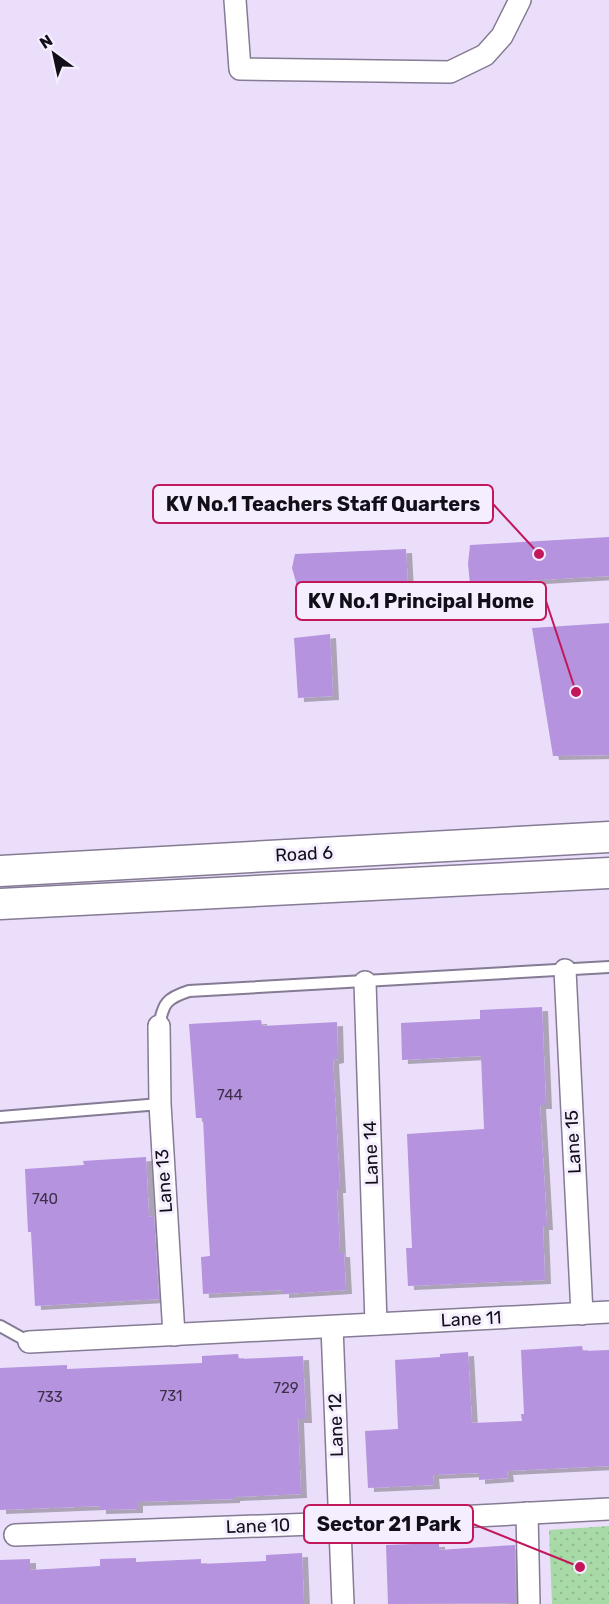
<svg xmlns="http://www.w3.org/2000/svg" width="609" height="1604" font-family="Rubik,sans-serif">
<defs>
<pattern id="grass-dots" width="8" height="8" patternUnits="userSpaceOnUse" patternTransform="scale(1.5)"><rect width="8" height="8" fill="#a8daa7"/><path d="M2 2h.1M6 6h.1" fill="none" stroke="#90ba8f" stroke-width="1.8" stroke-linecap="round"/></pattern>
<filter id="shadow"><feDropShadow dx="6" dy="4" stdDeviation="0" flood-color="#0004"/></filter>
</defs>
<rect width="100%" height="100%" fill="#eadefa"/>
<!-- grass -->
<path fill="url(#grass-dots)" d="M 609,1526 L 609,1604 L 552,1604 L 549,1530 Z"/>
<!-- building -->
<g fill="#b593de" filter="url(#shadow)">
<path d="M 609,537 L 609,576 L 470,584 L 468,564 L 470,545 Z"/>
<path d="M 406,549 L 408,587 L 296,594 L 296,582 L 292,568 L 295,554 Z"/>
<path d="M 609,623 L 609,755 L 553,756 L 532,628 Z"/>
<path d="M 330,634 L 333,696 L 298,698 L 294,638 Z"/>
<path d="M 542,1007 L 546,1105 L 540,1105 L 547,1226 L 543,1226 L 545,1280 L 408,1286 L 406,1248 L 412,1248 L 407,1134 L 484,1129 L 481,1056 L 402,1060 L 401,1023 L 480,1019 L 480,1010 Z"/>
<path d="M 261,1020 L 262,1026 L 337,1022 L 338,1059 L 333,1060 L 340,1189 L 337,1189 L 340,1253 L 344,1253 L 346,1290 L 283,1294 L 283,1290 L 203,1294 L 201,1257 L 210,1256 L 207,1203 L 203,1118 L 196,1118 L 189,1024 Z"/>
<path d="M 146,1157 L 149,1217 L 154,1216 L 159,1299 L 35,1306 L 31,1232 L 28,1232 L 25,1169 L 84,1165 L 83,1161 Z"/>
<path d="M 582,1346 L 583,1351 L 609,1350 L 609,1466 L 507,1471 L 508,1478 L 479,1480 L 479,1473 L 433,1475 L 434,1485 L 368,1488 L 365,1431 L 398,1429 L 395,1360 L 440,1357 L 440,1354 L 468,1352 L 472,1423 L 522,1421 L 521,1414 L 524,1414 L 521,1350 Z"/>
<path d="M 238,1354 L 239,1359 L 303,1356 L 306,1419 L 298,1419 L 301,1494 L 234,1497 L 234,1499 L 137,1502 L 137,1509 L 100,1510 L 100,1506 L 0,1510 L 0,1368 L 67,1365 L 67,1369 L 202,1363 L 202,1356 Z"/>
<path d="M 439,1543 L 439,1550 L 515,1545 L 516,1603 L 388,1604 L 386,1545 Z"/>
<path d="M 302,1553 L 304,1604 L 0,1604 L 0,1560 L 30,1559 L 30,1570 L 100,1566 L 100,1559 L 136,1558 L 136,1562 L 201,1559 L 201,1564 L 266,1561 L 266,1555 Z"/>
</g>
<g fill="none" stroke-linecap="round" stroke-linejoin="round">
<!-- lane casing -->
<g stroke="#857b94" stroke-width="14">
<g id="lane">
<path d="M 159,1026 C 163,1003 167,998 189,991 L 609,967"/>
<path d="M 0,1117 L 160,1104"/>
<path d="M 0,1326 L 29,1342"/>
</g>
</g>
<!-- street casing -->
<g stroke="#857b94" stroke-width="24">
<g id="street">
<path d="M 235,0 L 240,69 L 450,72 L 485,55 L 502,36 L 520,0"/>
<path d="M 565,970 L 582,1314"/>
<path d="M 365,982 L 376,1324"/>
<path d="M 159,1026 L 160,1104 L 174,1335"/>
<path d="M 332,1327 L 343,1604"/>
<path d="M 29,1342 L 609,1312"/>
<path d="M 527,1513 L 529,1604"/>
<path d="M 15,1535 L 340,1523 L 609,1509"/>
</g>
</g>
<!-- secondary casing -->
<g stroke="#857b94" stroke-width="33">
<g id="secondary">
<path d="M 0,871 L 609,837"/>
<path d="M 0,904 L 609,873"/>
</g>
</g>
<!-- lane -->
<use href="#lane" stroke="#fff" stroke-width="10"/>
<!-- street -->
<use href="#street" stroke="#fff" stroke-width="21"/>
<!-- secondary -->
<use href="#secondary" stroke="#fff" stroke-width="30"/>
</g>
<g text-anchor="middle" stroke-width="6" stroke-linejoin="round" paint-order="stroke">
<!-- number labels -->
<g font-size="15" fill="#3c304a">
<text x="230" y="1100">744</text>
<text x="45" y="1204">740</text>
<text x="286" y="1393">729</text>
<text x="171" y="1401">731</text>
<text x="50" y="1402">733</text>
</g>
<!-- street labels -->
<g font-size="18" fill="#130f19" stroke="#f5eeff">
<text transform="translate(304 854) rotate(-3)" y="6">Road 6</text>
<text transform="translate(573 1142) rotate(-93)" y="6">Lane 15</text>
<text transform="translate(371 1153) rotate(-92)" y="6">Lane 14</text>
<text transform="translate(164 1181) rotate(-94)" y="6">Lane 13</text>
<text transform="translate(471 1319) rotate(-3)" y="6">Lane 11</text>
<text transform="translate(336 1425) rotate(-92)" y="6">Lane 12</text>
<text transform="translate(258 1526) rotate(-2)" y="6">Lane 10</text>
</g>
</g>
<!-- callouts -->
<path fill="none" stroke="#c2185b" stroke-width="2" d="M539 554L493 504M576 692L546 601M580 1567L473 1524"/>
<g fill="#c2185b" stroke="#f5eeff" stroke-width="2">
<circle cx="539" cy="554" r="6"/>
<circle cx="576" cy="692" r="6"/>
<circle cx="580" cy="1567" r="6"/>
</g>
<g fill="#f5eeff" stroke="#c2185b" stroke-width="2">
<rect x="153" y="485" width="340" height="38" rx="6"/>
<rect x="296" y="582" width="250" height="38" rx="6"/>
<rect x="304" y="1505" width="169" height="38" rx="6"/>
</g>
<g font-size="20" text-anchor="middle" font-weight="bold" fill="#130f19">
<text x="323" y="511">KV No.1 Teachers Staff Quarters</text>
<text x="421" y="608">KV No.1 Principal Home</text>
<text x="389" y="1531">Sector 21 Park</text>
</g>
<!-- north arrow -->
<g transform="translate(54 54) rotate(327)" stroke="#f5eeff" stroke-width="4.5" paint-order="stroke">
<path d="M0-4.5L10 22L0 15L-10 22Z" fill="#130f19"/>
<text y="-9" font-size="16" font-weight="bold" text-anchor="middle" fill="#130f19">N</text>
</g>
</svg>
